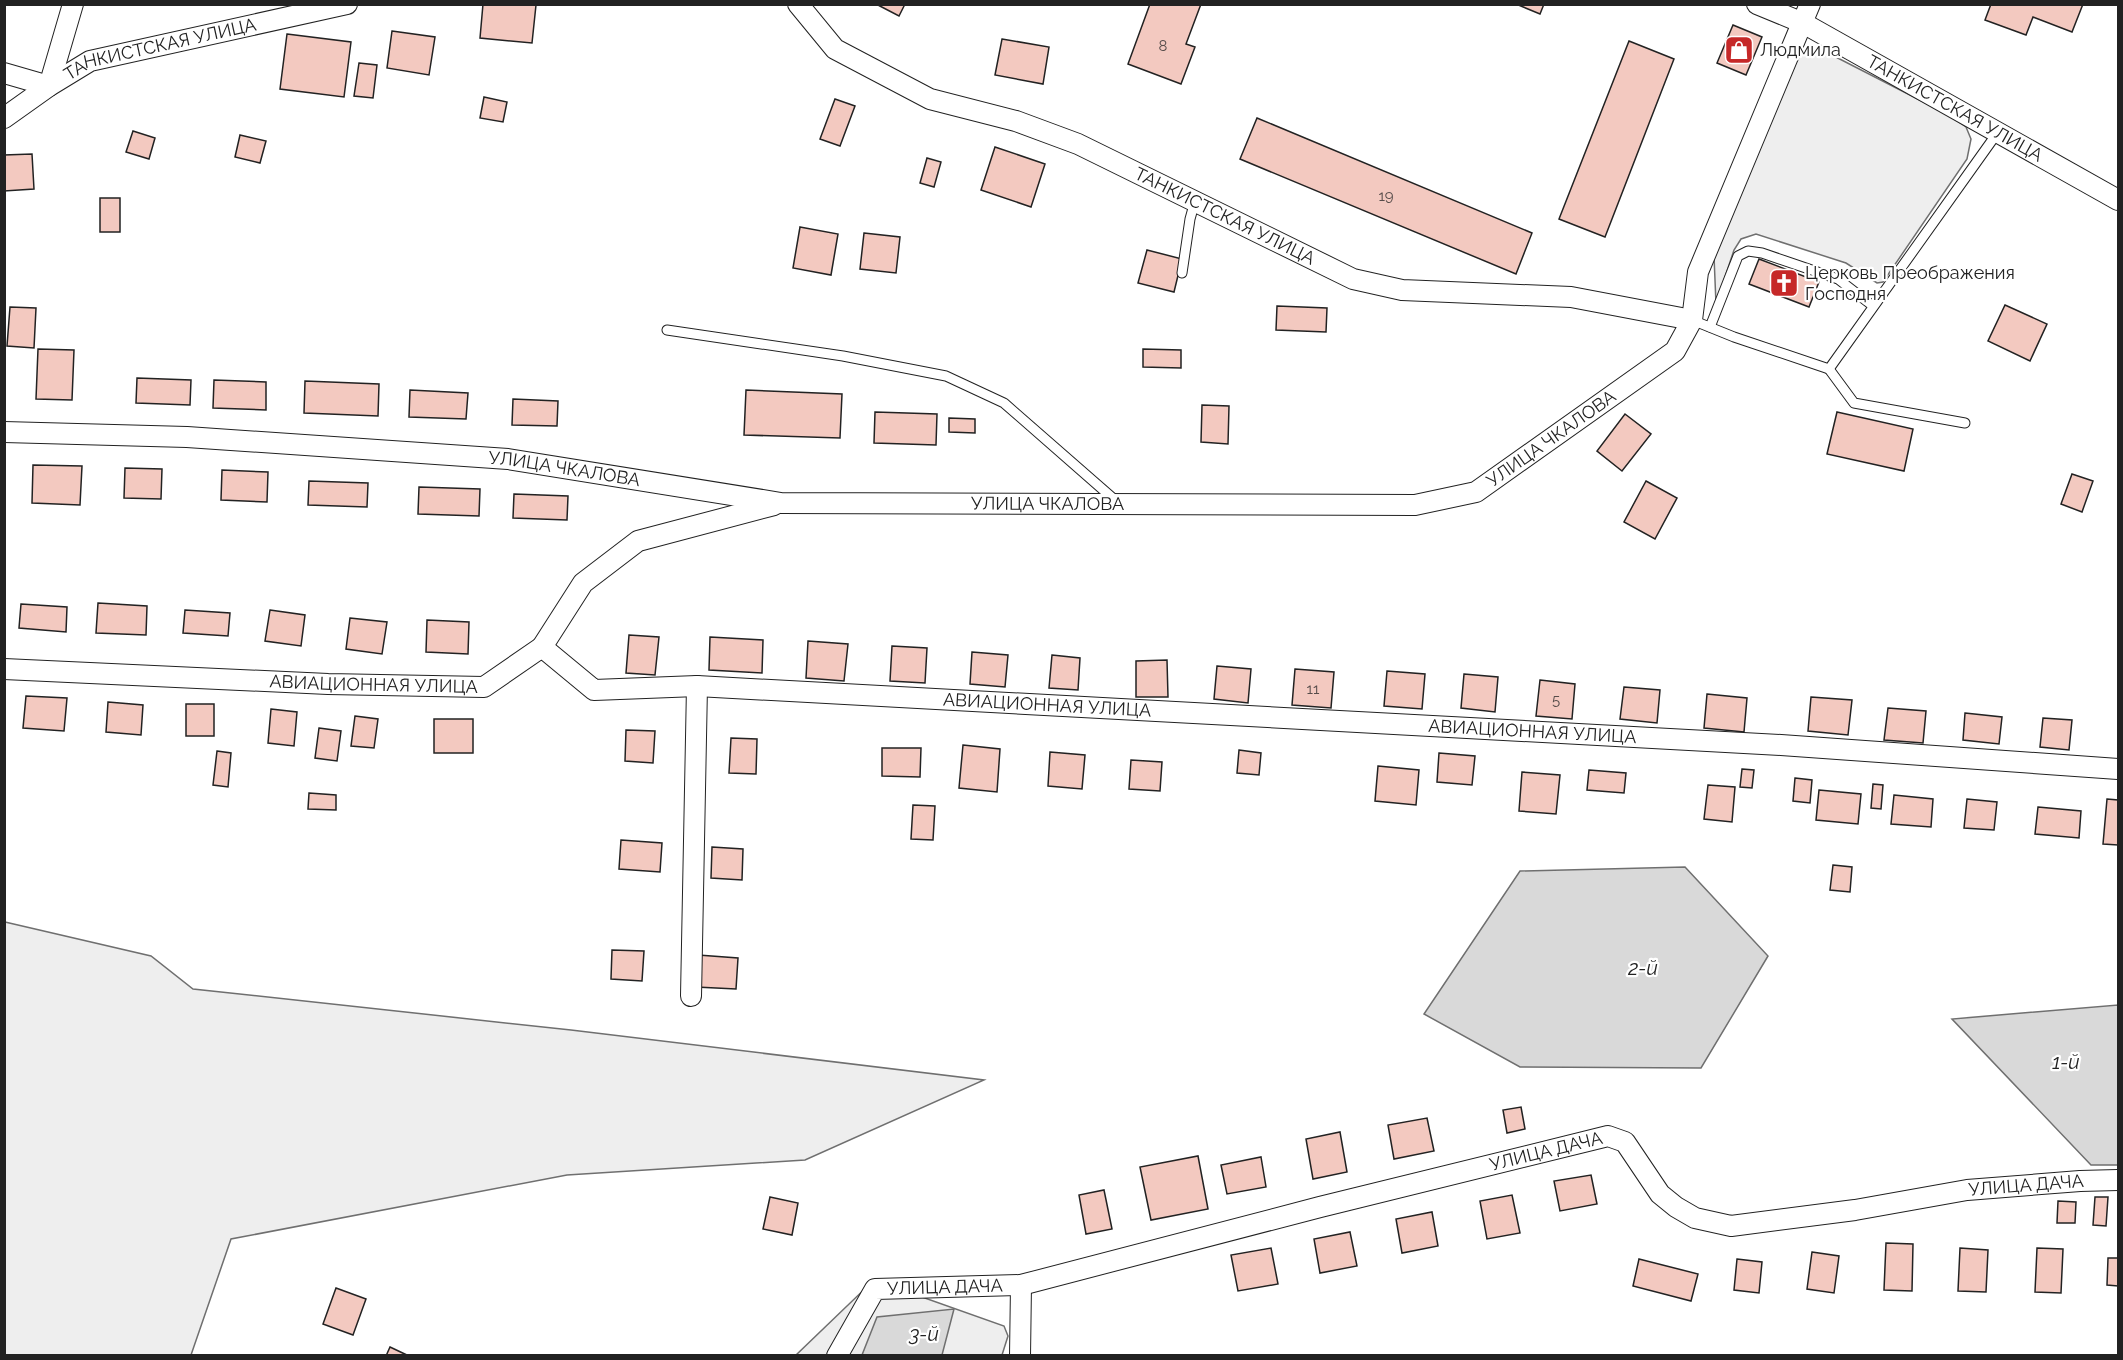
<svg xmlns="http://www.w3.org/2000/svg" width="2123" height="1360" font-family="Raleway,sans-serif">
<rect width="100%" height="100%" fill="#fff"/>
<!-- green -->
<g fill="#eee" stroke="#6f6f6f" stroke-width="1.5">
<path d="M 1804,52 L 1830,54 L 1947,114 L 1966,127 L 1971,139 L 1967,159 L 1883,282 L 1877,283 L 1846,263 L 1756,234 L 1741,239 L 1734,250 L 1716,304 L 1714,256 L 1799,55 Z"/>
<path d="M 5,922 L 151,956 L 193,989 L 571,1030 L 984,1080 L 805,1160 L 567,1175 L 231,1239 L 191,1355 L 5,1355 Z"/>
<path d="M 874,1280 L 1004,1326 L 1008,1336 L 1002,1355 L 795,1356 Z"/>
</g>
<!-- water -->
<g fill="#d9d9d9" stroke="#6f6f6f" stroke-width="1.5">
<path d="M 1685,867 L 1768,956 L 1701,1068 L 1520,1067 L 1424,1014 L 1520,871 Z"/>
<path d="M 2118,1005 L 2118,1165 L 2091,1165 L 1952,1019 Z"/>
<path d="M 954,1309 L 942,1355 L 862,1355 L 877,1317 Z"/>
</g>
<!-- building -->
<g fill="#f3c9c0" stroke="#222" stroke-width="1.5">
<path d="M 483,4 L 536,5 L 532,43 L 480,38 Z"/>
<path d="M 876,4 L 905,4 L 899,16 Z"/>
<path d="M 1150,4 L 1201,4 L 1186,44 L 1195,47 L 1181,84 L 1128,64 Z"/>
<path d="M 1516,4 L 1544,4 L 1540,14 Z"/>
<path d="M 1991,4 L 2083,4 L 2072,32 L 2033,17 L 2026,35 L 1985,20 Z"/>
<path d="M 1733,25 L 1762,37 L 1746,75 L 1717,63 Z"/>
<path d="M 392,31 L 435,37 L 429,75 L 387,68 Z"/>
<path d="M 287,34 L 351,42 L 344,97 L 280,89 Z"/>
<path d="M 1002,39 L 1049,47 L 1043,84 L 995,75 Z"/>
<path d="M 1629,41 L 1674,59 L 1605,237 L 1559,219 Z"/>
<path d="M 359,63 L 377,65 L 373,98 L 354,96 Z"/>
<path d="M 484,97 L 507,102 L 503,122 L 480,118 Z"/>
<path d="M 835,99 L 855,106 L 840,146 L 820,139 Z"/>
<path d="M 1257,118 L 1532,233 L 1516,274 L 1240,159 Z"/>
<path d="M 133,131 L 155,138 L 149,159 L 126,152 Z"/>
<path d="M 240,135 L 266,141 L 260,163 L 235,157 Z"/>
<path d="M 995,147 L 1045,164 L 1031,207 L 981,190 Z"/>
<path d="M 32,154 L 34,189 L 4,191 L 4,155 Z"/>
<path d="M 927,158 L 941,162 L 934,187 L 920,183 Z"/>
<rect x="100" y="198" width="20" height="34"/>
<path d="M 800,227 L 838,234 L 831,275 L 793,268 Z"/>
<path d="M 864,233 L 900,237 L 896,273 L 860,269 Z"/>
<path d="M 1147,250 L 1182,259 L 1174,292 L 1138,283 Z"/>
<path d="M 1759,259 L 1819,282 L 1809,307 L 1749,284 Z"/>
<path d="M 2005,305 L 2047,324 L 2030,361 L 1988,341 Z"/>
<path d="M 1277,306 L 1327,308 L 1326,332 L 1276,330 Z"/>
<path d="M 10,307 L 36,308 L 34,348 L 7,346 Z"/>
<path d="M 38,349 L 74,350 L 72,400 L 36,399 Z"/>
<path d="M 1143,349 L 1181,350 L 1181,368 L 1143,367 Z"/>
<path d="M 137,378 L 191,380 L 190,405 L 136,403 Z"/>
<path d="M 214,380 L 266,382 L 266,410 L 213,408 Z"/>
<path d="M 305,381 L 379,384 L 378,416 L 304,413 Z"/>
<path d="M 410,390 L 468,393 L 466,419 L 409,417 Z"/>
<path d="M 746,390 L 842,394 L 840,438 L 744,435 Z"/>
<path d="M 513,399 L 558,401 L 557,426 L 512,425 Z"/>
<path d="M 1202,405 L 1229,406 L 1228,444 L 1201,442 Z"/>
<path d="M 875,412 L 937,414 L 936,445 L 874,443 Z"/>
<path d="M 1837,412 L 1913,429 L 1904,471 L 1827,454 Z"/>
<path d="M 1625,414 L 1651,434 L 1622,471 L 1597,451 Z"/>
<path d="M 949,418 L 975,419 L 975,433 L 949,432 Z"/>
<path d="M 33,465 L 82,466 L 80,505 L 32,503 Z"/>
<path d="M 125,468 L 162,469 L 161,499 L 124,498 Z"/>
<path d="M 222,470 L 268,472 L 267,502 L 221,500 Z"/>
<path d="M 2072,474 L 2093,481 L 2082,512 L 2061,504 Z"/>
<path d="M 309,481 L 368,483 L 367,507 L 308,505 Z"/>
<path d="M 1646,481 L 1677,498 L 1655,539 L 1624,522 Z"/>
<path d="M 419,487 L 480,489 L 479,516 L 418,514 Z"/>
<path d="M 514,494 L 568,496 L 567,520 L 513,518 Z"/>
<path d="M 98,603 L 147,606 L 146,635 L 96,633 Z"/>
<path d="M 21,604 L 67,607 L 66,632 L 19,628 Z"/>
<path d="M 185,610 L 230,613 L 228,636 L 183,633 Z"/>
<path d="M 270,610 L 305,615 L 301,646 L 265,641 Z"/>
<path d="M 350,618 L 387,622 L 382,654 L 346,649 Z"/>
<path d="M 427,620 L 469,622 L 468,654 L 426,652 Z"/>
<path d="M 629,635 L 659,637 L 655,675 L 626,673 Z"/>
<path d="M 710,637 L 763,640 L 762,673 L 709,670 Z"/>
<path d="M 808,641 L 848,644 L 844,681 L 806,678 Z"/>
<path d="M 892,646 L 927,648 L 925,683 L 890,681 Z"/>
<path d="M 972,652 L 1008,655 L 1005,687 L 970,684 Z"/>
<path d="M 1052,655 L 1080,658 L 1078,690 L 1049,688 Z"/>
<path d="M 1167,660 L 1168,697 L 1136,697 L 1136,661 Z"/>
<path d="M 1217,666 L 1251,669 L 1248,703 L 1214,699 Z"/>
<path d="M 1295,669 L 1334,672 L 1331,708 L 1292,705 Z"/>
<path d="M 1387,671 L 1425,674 L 1422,709 L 1384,706 Z"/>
<path d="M 1464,674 L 1498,677 L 1495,712 L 1461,708 Z"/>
<path d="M 1540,680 L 1575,684 L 1572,719 L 1536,716 Z"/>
<path d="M 1624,687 L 1660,690 L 1657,723 L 1620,719 Z"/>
<path d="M 1707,694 L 1747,698 L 1744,732 L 1704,728 Z"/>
<path d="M 26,696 L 67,698 L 64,731 L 23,728 Z"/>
<path d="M 1811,697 L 1852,700 L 1848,735 L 1808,731 Z"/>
<path d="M 108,702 L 143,705 L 141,735 L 106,732 Z"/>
<rect x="186" y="704" width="28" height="32"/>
<path d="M 1888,708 L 1926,711 L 1923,743 L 1884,740 Z"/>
<path d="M 271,709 L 297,712 L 294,746 L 268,743 Z"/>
<path d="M 1965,713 L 2002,717 L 1999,744 L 1963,740 Z"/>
<path d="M 355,716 L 378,719 L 374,748 L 351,746 Z"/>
<path d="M 2043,718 L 2072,720 L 2069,750 L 2040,747 Z"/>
<rect x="434" y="719" width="39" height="34"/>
<path d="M 319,728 L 341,731 L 337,761 L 315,758 Z"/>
<path d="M 626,730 L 655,731 L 653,763 L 625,761 Z"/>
<path d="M 731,738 L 757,739 L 756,774 L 729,773 Z"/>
<path d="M 963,745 L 1000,749 L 997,792 L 959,788 Z"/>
<path d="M 882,748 L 921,748 L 920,777 L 882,776 Z"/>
<path d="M 1239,750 L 1261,753 L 1259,775 L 1237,773 Z"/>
<path d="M 217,751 L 231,753 L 228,787 L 213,785 Z"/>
<path d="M 1050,752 L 1085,755 L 1082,789 L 1048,786 Z"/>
<path d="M 1439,753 L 1475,756 L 1472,785 L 1437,782 Z"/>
<path d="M 1131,760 L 1162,762 L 1160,791 L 1129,789 Z"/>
<path d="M 1378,766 L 1419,770 L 1416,805 L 1375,801 Z"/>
<path d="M 1742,769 L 1754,770 L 1752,788 L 1740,787 Z"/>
<path d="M 1589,770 L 1626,773 L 1624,793 L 1587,790 Z"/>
<path d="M 1522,772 L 1560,775 L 1556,814 L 1519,811 Z"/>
<path d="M 1795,778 L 1812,780 L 1810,803 L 1793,801 Z"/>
<path d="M 1873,784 L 1883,785 L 1881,809 L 1871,808 Z"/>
<path d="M 1708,785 L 1735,787 L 1732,822 L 1704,819 Z"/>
<path d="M 1819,790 L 1861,794 L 1858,824 L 1816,820 Z"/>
<path d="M 309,793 L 336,795 L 336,810 L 308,809 Z"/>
<path d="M 1894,795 L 1933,799 L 1931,827 L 1891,824 Z"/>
<path d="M 1967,799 L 1997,802 L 1994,830 L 1964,828 Z"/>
<path d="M 2107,799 L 2118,800 L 2118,845 L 2103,844 Z"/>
<path d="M 913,805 L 935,806 L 933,840 L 911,839 Z"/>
<path d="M 2038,807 L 2081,811 L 2079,838 L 2035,834 Z"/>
<path d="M 621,840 L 662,843 L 660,872 L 619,869 Z"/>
<path d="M 712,847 L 743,849 L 742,880 L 711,878 Z"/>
<path d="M 1833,865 L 1852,867 L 1850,892 L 1830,890 Z"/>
<path d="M 612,950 L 644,951 L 642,981 L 611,979 Z"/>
<path d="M 698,955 L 738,958 L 736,989 L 696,987 Z"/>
<path d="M 1521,1107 L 1525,1129 L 1507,1133 L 1503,1110 Z"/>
<path d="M 1427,1118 L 1434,1151 L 1394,1159 L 1388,1125 Z"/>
<path d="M 1340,1132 L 1347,1172 L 1313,1179 L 1306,1139 Z"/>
<path d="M 1198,1156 L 1208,1209 L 1151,1220 L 1140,1167 Z"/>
<path d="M 1261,1157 L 1266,1187 L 1227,1194 L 1221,1165 Z"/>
<path d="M 1591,1175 L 1597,1204 L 1560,1211 L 1554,1181 Z"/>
<path d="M 1104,1190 L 1112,1229 L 1086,1234 L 1079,1195 Z"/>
<path d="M 1512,1195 L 1520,1233 L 1487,1239 L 1480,1201 Z"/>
<path d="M 770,1197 L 798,1203 L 792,1235 L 763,1229 Z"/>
<path d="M 2095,1197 L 2108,1197 L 2106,1226 L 2093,1225 Z"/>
<path d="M 2058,1201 L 2076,1202 L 2075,1223 L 2057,1223 Z"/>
<path d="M 1432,1212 L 1438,1246 L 1402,1253 L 1396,1219 Z"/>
<path d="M 1350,1232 L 1357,1266 L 1320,1273 L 1314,1239 Z"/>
<path d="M 1886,1243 L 1913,1244 L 1912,1291 L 1884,1290 Z"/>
<path d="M 1271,1248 L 1278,1284 L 1238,1291 L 1231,1255 Z"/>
<path d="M 1960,1248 L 1988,1250 L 1986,1292 L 1958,1291 Z"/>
<path d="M 2037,1248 L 2063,1249 L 2061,1293 L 2035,1292 Z"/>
<path d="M 1812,1252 L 1839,1256 L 1834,1293 L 1807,1289 Z"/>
<path d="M 2108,1258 L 2118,1258 L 2118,1286 L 2107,1285 Z"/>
<path d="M 1639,1259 L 1698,1274 L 1691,1301 L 1633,1286 Z"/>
<path d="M 1737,1259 L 1762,1262 L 1759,1293 L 1734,1290 Z"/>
<path d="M 336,1288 L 366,1299 L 353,1335 L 323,1324 Z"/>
<path d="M 390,1347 L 409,1356 L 386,1356 Z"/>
</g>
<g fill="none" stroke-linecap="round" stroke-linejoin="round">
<!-- lane casing -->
<g stroke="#222" stroke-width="11">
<g id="lane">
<path d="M 1182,273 L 1190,219 L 1195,201"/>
<path d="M 1692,320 L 1734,337 L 1829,369 L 1998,132"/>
<path d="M 1710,327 L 1738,256 L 1748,251 L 1762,253 L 1838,279 L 1873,306"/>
<path d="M 667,330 L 843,356 L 946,376 L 1004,403 L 1116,501"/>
<path d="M 1829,369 L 1854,403 L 1965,423"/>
</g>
</g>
<!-- street casing -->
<g stroke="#222" stroke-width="22">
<g id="street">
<path id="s1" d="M 798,4 L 835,49 L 930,99 L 1016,121 L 1078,144 L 1353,279 L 1402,290 L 1571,297 L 1692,320"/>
<path id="s2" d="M 1757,4 L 1803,23 L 2118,200"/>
<path d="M 4,73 L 49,86 L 73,4"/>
<path id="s3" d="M 4,118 L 49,86 L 90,61 L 347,4"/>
<path id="s4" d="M 4,432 L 187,437 L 508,459 L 781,503 L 1415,505 L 1476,492 L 1675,351 L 1692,320 L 1698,272 L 1810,4"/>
<path d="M 542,647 L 583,583 L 638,541 L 774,505"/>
<path id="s5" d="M 4,669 L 328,684 L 484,687 L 542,647 L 594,690 L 697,686 L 1781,745 L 2118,769"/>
<path d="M 691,996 L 697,686"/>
<path id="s6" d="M 837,1356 L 875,1289 L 1021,1285 L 1320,1207 L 1608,1136 L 1625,1142 L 1660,1194 L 1676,1207 L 1695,1218 L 1731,1226 L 1855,1210 L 1967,1190 L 2080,1181 L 2118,1180"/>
<path d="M 1020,1356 L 1021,1285"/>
</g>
</g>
<!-- lane -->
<use href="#lane" stroke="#fff" stroke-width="9"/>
<!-- street -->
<use href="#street" stroke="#fff" stroke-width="20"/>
</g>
<!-- icons -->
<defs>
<g id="shop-square" transform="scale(1.5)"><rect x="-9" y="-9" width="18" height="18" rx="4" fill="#c62828" stroke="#fff"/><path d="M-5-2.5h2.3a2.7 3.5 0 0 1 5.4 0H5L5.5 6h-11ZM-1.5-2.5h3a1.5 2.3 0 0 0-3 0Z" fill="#fff"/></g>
<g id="church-square" transform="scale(1.5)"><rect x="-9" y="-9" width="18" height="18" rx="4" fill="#c62828" stroke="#fff"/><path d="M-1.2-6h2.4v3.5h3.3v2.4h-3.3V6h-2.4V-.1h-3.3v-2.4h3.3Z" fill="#fff"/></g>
</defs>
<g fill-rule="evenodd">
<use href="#shop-square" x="1739" y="50"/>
<use href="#church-square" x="1784" y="283"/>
</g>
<g text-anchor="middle" stroke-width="4.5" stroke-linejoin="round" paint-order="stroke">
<!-- number labels -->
<g font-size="15" fill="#564c4a">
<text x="1163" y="51">8</text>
<text x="1386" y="201">19</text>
<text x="1313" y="694">11</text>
<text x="1556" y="705">5</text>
</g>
<!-- poi labels -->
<g font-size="18" fill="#222" stroke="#fff" text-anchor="start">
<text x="1760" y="56">Людмила</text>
<text x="1805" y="279">Церковь Преображения<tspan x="1805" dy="21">Господня</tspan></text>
</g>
<!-- street labels -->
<g font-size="18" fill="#222" stroke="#fff">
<text dy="6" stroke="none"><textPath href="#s3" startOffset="174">ТАНКИСТСКАЯ УЛИЦА</textPath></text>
<text dy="6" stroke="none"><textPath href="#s2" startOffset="224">ТАНКИСТСКАЯ УЛИЦА</textPath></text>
<text dy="6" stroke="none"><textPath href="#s1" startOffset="484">ТАНКИСТСКАЯ УЛИЦА</textPath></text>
<text dy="6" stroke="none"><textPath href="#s4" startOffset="1570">УЛИЦА ЧКАЛОВА</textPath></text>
<text dy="6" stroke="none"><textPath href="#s4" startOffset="562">УЛИЦА ЧКАЛОВА</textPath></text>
<text dy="6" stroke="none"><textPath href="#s4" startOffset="1048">УЛИЦА ЧКАЛОВА</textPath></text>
<text dy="6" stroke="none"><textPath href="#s5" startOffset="370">АВИАЦИОННАЯ УЛИЦА</textPath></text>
<text dy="6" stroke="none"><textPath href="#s5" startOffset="1072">АВИАЦИОННАЯ УЛИЦА</textPath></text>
<text dy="6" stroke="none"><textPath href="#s5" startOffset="1558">АВИАЦИОННАЯ УЛИЦА</textPath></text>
<text dy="6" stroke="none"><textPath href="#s6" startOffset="765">УЛИЦА ДАЧА</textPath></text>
<text dy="6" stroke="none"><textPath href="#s6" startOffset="1287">УЛИЦА ДАЧА</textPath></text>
<text dy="6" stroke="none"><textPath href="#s6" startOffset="147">УЛИЦА ДАЧА</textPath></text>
</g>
<!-- water labels -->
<g font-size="20" font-style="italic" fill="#222" stroke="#fff">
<text x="1643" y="975">2-й</text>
<text x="2066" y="1069">1-й</text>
<text x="924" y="1341">3-й</text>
</g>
</g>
<!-- border -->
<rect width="2123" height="1360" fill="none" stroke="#222222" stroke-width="12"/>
</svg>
